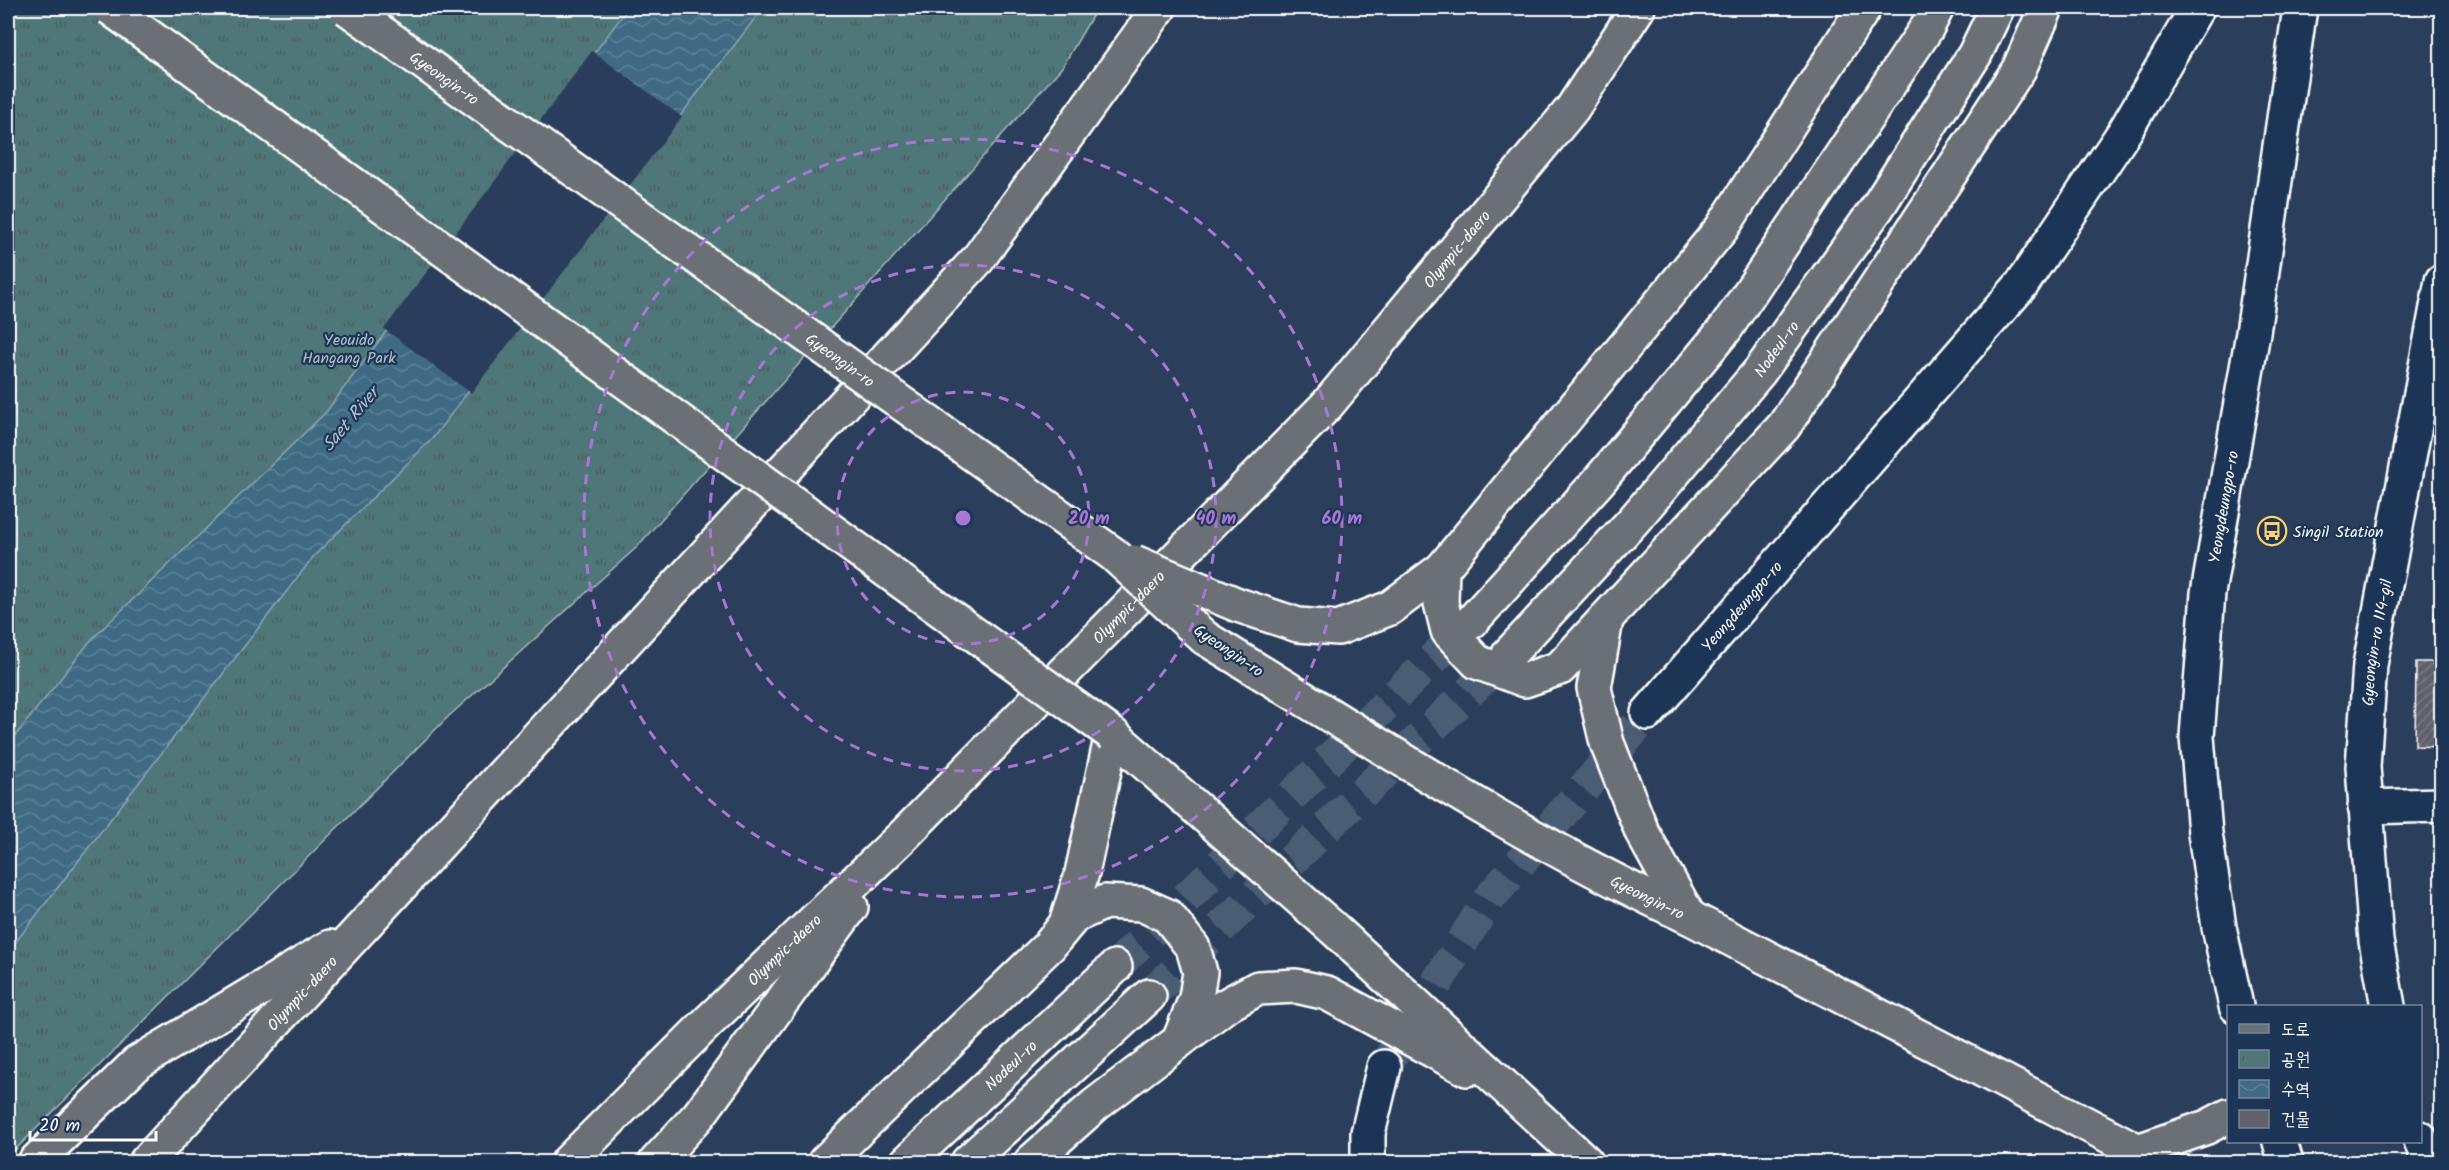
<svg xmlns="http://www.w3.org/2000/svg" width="2449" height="1170" font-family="Kalam,'Poor Story',sans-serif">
<defs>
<pattern id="park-tufts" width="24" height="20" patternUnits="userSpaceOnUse" patternTransform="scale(1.5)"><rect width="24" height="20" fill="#507679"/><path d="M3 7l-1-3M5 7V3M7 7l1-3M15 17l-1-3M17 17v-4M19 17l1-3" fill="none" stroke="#4e5d5e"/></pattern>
<pattern id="water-waves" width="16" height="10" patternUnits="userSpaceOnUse" patternTransform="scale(1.5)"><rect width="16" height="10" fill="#3f6b84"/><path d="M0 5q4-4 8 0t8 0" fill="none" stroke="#5c8196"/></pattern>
<pattern id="building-hatch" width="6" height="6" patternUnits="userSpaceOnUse" patternTransform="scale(1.5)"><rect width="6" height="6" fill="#61606b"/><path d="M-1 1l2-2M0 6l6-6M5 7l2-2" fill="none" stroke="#797881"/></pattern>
</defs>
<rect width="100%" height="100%" fill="#2b3e5b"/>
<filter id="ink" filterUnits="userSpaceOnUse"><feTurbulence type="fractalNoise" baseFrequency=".0167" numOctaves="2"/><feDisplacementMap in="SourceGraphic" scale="12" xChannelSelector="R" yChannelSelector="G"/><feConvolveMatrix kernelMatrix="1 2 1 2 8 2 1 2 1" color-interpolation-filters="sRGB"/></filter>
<g filter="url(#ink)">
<!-- park -->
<path fill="url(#park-tufts)" stroke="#a8babc" stroke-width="1.5" d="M 8,8 L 1097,8 L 1063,66 L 636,548 L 449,716 L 8,1157 Z"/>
<!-- water -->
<path fill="url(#water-waves)" stroke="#8ca6b5" stroke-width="1.5" d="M 628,8 L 763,8 L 432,439 L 314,556 L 8,952 L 8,745 L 91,640 L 326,412 Z"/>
<!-- pier -->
<path fill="#2b3e5b" d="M 592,51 L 682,117 L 471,393 L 384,329 Z"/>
<!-- building -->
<g fill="url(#building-hatch)" stroke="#fff" stroke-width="1.5">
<path d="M 2442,566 L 2442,622 L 2434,620 Z"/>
<path d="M 2416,662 L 2442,662 L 2442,747 L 2415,746 Z"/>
</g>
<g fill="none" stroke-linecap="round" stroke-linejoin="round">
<!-- secondary-tunnel -->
<path stroke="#4b5b74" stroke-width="33" stroke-dasharray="33 16" stroke-linecap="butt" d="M 1384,1067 L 1489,899 L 1648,713"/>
<!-- primary-tunnel -->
<g stroke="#4b5b74" stroke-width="33" stroke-dasharray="33 16" stroke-linecap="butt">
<path d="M 1115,967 L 1471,622"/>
<path d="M 1149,996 L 1509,654"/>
</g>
<!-- street casing -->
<g stroke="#fff" stroke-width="38">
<g id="street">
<path d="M 2365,807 L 2442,805"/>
<path id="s1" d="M 2388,1006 L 2376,941 L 2363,767 L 2370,665 L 2442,281"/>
<path d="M 2420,1138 L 2429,1162"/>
</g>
</g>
<!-- secondary casing -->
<g stroke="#fff" stroke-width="38">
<g id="secondary">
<path id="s2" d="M 1648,713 L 2022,284 L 2125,131 L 2197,8"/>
<path id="s3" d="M 2236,1006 L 2219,927 L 2205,833 L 2197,737 L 2208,593 L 2253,333 L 2300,8"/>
<path d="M 2280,1142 L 2286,1162"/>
<path d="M 1368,1162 L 1368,1133 L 1384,1067"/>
</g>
</g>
<!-- primary casing -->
<g stroke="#fff" stroke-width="38">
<g id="primary">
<path d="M 1442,569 L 1441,603 L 1448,631 L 1477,662 L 1525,680 L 1560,668 L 1784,426 L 2019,69 L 2046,8"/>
<path d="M 1238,605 L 1298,625 L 1338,628 L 1390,608 L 1442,569 L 1722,228 L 1864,8"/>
<path d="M 1606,620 L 1594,688 L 1607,743 L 1642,832 L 1689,917"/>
<path d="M 1471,622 L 1598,482 L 1726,328 L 1926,29 L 1937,8"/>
<path id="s4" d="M 1205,638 C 1364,735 1521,839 1689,917 L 2138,1151 L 2151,1162"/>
<path id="s5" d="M 1509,654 L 1633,521 L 1760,371 L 1877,208 L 1975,54 L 1997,8"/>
<path d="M 1049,946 L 1066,924 L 1082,873 L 1112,734 L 1334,929 L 1586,1162"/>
<path d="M 2138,1151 L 2207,1127 L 2228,1116"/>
<path d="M 825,1162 L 1049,946 L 1074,916 L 1105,902 L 1141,904 L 1168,916 L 1193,948 L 1200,972 L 1196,998 L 1179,1041"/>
<path id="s6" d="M 907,1162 L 1115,967"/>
<path d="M 968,1162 L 1149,996"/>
<path d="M 1031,1162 L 1095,1105 L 1225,1006 L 1258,988 L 1296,986 L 1327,993 L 1467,1069"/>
</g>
</g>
<!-- highway casing -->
<g stroke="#fff" stroke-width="38">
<g id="highway">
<path d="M 35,1162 L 137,1063 L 330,947"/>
<path id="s7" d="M 146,1162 L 978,259 L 1159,8"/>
<path id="s8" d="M 568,1162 L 709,1021 L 903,836 L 1327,405 L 1572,109 L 1638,8"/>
<path d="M 656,1162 L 699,1115 L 851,907"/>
</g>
</g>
<!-- street -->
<use href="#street" stroke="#1d3557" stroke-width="33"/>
<!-- secondary -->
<use href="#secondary" stroke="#1d3557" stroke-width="33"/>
<!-- primary -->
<use href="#primary" stroke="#6b7074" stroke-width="33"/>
<!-- highway -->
<use href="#highway" stroke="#6b7074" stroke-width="33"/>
<!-- primary-bridge casing -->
<g stroke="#fff" stroke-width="38" stroke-linecap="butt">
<g id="primary-bridge">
<path d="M 110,8 L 1112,734"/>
<path id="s9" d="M 347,8 L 1113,554 L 1205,638"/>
<path d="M 1134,562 L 1238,605"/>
</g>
</g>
<!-- primary-bridge -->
<use href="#primary-bridge" stroke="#6b7074" stroke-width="33"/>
</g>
</g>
<!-- distance rings -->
<g fill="none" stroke="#a976d5" stroke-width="3" stroke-dasharray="10 8">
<circle cx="963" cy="518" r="126"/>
<circle cx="963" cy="518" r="253"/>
<circle cx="963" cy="518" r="379"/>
</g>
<!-- icons -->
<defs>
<g id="bus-ring" transform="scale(1.5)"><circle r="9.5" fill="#1d3557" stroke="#ffd166" stroke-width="1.5"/><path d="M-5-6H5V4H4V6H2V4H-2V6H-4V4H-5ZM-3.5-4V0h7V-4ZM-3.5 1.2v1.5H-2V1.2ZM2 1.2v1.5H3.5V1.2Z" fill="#ffd166"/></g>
</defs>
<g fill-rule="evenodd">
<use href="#bus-ring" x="2272" y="531"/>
</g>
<g text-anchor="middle" stroke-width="4.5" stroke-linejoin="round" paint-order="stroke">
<!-- street labels -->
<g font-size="16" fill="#fff" stroke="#1d3557">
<text dy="6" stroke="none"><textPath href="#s9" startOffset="120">Gyeongin-ro</textPath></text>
<text dy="6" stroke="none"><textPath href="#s8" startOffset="1275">Olympic-daero</textPath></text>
<text dy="6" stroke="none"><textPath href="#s5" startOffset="406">Nodeul-ro</textPath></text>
<text dy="6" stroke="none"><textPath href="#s9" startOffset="606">Gyeongin-ro</textPath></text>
<text dy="6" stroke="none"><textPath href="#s3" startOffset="504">Yeongdeungpo-ro</textPath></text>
<text dy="6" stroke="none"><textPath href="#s2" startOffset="142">Yeongdeungpo-ro</textPath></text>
<text dy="6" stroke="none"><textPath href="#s8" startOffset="789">Olympic-daero</textPath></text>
<text dy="6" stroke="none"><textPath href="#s1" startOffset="366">Gyeongin-ro 114-gil</textPath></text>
<text transform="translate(1229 650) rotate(34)" y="6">Gyeongin-ro</text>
<text dy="6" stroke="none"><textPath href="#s4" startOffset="513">Gyeongin-ro</textPath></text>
<text dy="6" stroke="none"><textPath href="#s8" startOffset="303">Olympic-daero</textPath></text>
<text dy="6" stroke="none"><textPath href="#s7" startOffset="230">Olympic-daero</textPath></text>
<text dy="6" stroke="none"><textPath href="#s6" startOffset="142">Nodeul-ro</textPath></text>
</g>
<!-- park labels -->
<g font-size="16" fill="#b0c1c3" stroke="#1d3557">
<text x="349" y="345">Yeouido<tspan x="349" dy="18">Hangang Park</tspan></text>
</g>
<!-- poi labels -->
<g font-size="16" fill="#fff" stroke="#1d3557" text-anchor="start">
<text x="2293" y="537">Singil Station</text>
</g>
<!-- water labels -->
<g font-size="18" font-style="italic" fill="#b2c4ce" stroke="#1d3557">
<text transform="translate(350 419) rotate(-50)" y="6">Saet River</text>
</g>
</g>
<circle cx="963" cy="518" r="9" fill="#a976d5" stroke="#1d3557" stroke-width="3"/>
<g font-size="18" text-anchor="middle" font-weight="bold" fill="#a976d5" stroke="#1d3557" stroke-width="4.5" stroke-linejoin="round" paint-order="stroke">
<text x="1089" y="524">20 m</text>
<text x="1216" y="524">40 m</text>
<text x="1342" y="524">60 m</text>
</g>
<!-- margin -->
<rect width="2449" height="1170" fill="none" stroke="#1d3557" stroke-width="30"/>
<rect x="15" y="15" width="2419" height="1140" fill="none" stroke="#fff" stroke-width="2" filter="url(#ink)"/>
<!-- legend -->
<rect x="2227" y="1005" width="195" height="138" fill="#1d3557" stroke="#77869a" stroke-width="1.5"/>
<rect x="2239" y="1024" width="30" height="9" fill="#6b7074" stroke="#77869a" stroke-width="1.5"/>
<text x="2281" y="1035" font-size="18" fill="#ffffff">도로</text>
<rect x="2239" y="1050" width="30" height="18" fill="url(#park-tufts)" stroke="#77869a" stroke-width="1.5"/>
<text x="2281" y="1065" font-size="18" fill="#ffffff">공원</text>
<rect x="2239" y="1080" width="30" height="18" fill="url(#water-waves)" stroke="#77869a" stroke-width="1.5"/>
<text x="2281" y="1095" font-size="18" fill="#ffffff">수역</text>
<rect x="2239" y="1110" width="30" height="18" fill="#61606b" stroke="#77869a" stroke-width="1.5"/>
<text x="2281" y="1125" font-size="18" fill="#ffffff">건물</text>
<!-- scale -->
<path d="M30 1131v9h126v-9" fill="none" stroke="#ffffff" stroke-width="3"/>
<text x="39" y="1131" font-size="18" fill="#ffffff" stroke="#1d3557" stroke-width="4.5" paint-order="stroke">20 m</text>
</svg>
